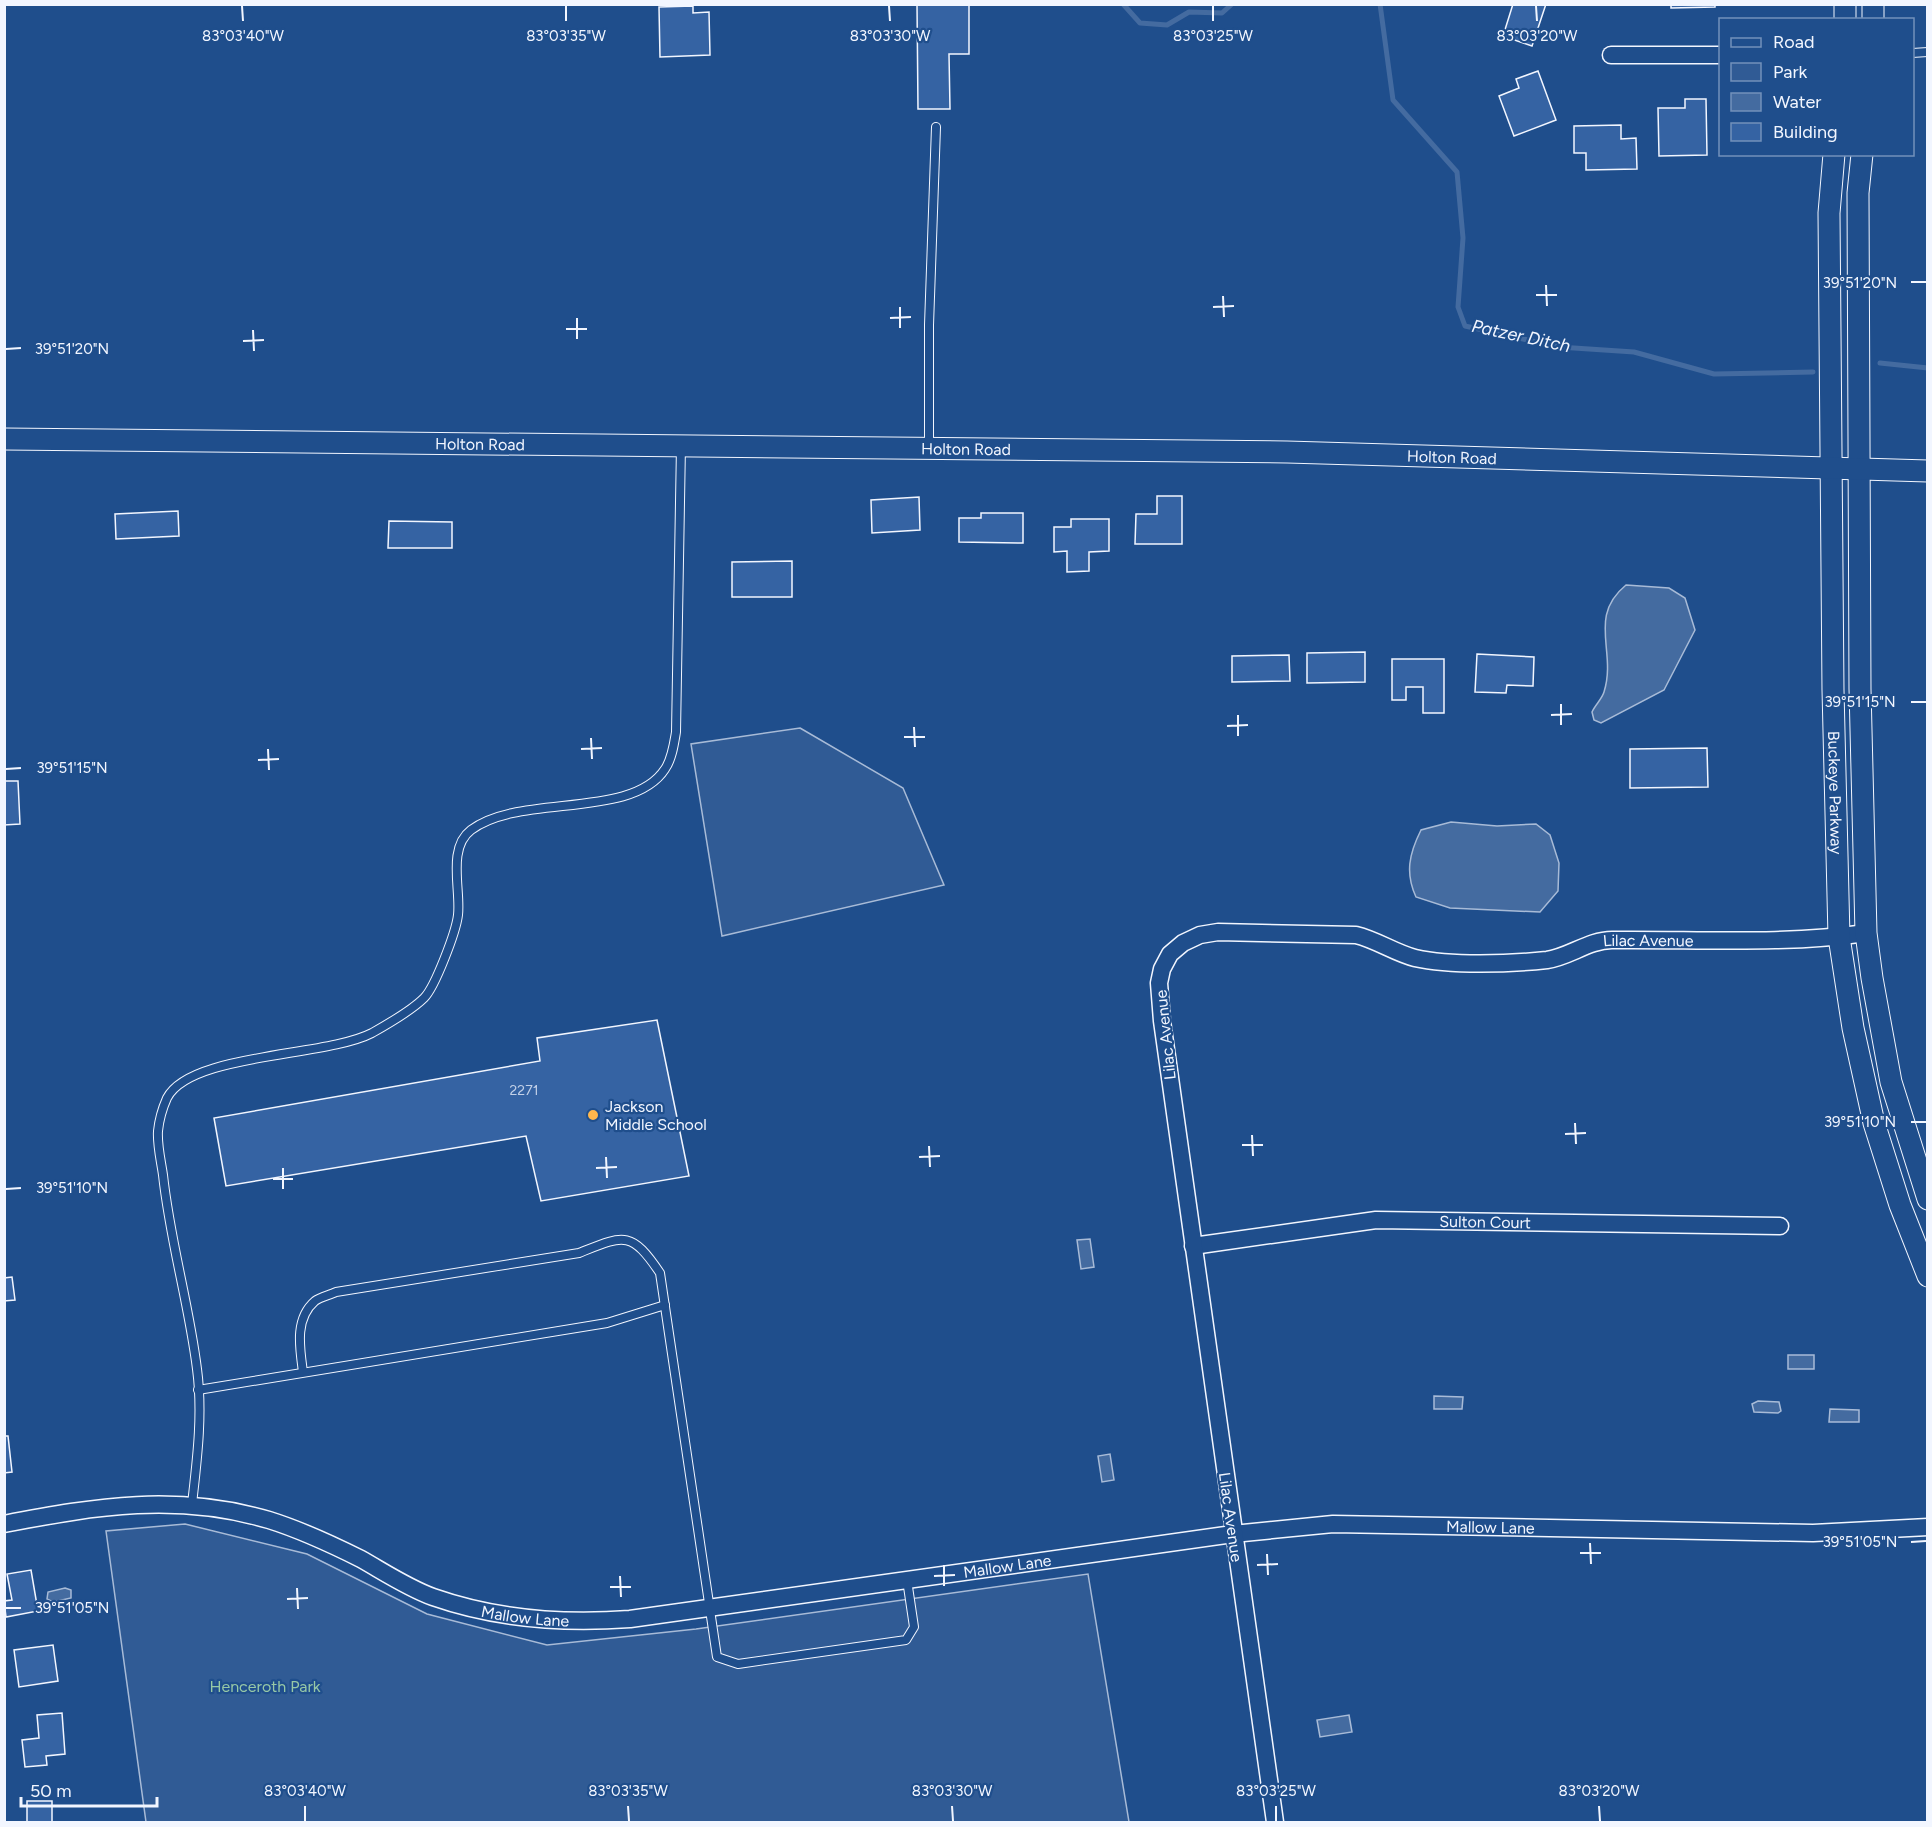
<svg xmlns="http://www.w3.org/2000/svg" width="1932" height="1827" font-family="Figtree,sans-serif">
<rect width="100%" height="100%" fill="#1f4e8c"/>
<!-- green -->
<g fill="#305b95" stroke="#a8bbd7" stroke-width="1.5">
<path d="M 800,728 L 903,788 L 944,885 L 722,936 L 691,744 Z"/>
<path d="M 185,1524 L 307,1554 L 427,1614 L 547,1645 L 696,1629 L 1088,1574 L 1129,1822 L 146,1822 L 106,1531 Z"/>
</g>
<!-- water -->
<g fill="#446ba0" stroke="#a8bbd7" stroke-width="1.5">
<path d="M 1626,585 L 1669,588 L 1685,598 L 1695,630 L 1664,690 L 1601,723 L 1594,720 L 1592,712 C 1595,705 1602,699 1604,692 C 1617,651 1587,617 1626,585 Z"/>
<path d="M 1451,822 L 1497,826 L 1536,824 L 1550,835 L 1559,863 L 1558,891 L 1540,912 L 1450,908 L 1416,897 C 1405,873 1409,854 1421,830 Z"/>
<path d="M 1090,1239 L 1094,1267 L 1081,1269 L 1077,1240 Z"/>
<rect x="1788" y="1355" width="26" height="14"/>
<path d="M 1434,1396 L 1463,1397 L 1462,1409 L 1434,1409 Z"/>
<path d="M 1758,1401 L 1779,1402 L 1781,1411 L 1778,1413 L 1754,1412 L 1752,1404 Z"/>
<path d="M 1830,1409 L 1859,1410 L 1859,1422 L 1829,1422 Z"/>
<path d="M 1110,1454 L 1114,1480 L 1102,1482 L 1098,1456 Z"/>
<path d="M 65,1588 L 71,1590 L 71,1598 L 53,1602 L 47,1599 L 48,1592 Z"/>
<path d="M 1349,1715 L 1352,1732 L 1320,1737 L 1317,1720 Z"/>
</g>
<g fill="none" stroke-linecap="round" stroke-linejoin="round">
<!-- stream -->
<g stroke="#446ba0" stroke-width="5">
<path d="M 1123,4 L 1140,23 L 1167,25 L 1189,12 L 1222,13 L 1232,4"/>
<path d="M 1380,4 L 1393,100 L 1457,172 L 1463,238 L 1458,307 L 1465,326 L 1559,347 L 1634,352 L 1714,374 L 1813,372"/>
<path d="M 1880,363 L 1928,368"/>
</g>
</g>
<!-- building -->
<g fill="#3563a3" stroke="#f2f6ff" stroke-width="1.5">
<path d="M 917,4 L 969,4 L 969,54 L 949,54 L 950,109 L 918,109 Z"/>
<path d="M 1513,4 L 1546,4 L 1532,46 L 1503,36 Z"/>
<path d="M 1671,4 L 1715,4 L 1715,7 L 1671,8 Z"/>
<path d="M 693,6 L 693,13 L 709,12 L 710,55 L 660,57 L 659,7 Z"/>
<path d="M 1538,71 L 1556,120 L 1514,136 L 1499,96 L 1519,88 L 1516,79 Z"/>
<path d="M 1685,99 L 1706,99 L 1707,155 L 1659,156 L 1658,108 L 1685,108 Z"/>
<path d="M 1621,125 L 1621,139 L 1636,138 L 1637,169 L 1586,170 L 1586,153 L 1574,153 L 1574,126 Z"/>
<path d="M 1157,496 L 1182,496 L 1182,544 L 1135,544 L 1136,514 L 1157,514 Z"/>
<path d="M 919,497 L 920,530 L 872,533 L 871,500 Z"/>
<path d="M 178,511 L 179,536 L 116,539 L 115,514 Z"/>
<path d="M 981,513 L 1023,513 L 1023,543 L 959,542 L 959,518 L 981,518 Z"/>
<path d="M 1071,519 L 1109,519 L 1109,551 L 1089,552 L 1089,571 L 1067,572 L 1067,551 L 1054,552 L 1054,527 L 1071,527 Z"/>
<path d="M 389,521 L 452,522 L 452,548 L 388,548 Z"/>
<path d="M 792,561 L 792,597 L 732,597 L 732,562 Z"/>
<path d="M 1365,652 L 1365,682 L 1307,683 L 1307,653 Z"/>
<path d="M 1477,654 L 1534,657 L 1533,686 L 1507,685 L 1506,693 L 1475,692 Z"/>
<path d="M 1289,655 L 1290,681 L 1232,682 L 1232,656 Z"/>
<path d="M 1392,659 L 1444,659 L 1444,713 L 1423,713 L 1423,687 L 1406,687 L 1406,700 L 1392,700 Z"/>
<path d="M 1707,748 L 1708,787 L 1630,788 L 1630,749 Z"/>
<path d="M 4,781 L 18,781 L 20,824 L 4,825 Z"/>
<path d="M 657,1020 L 689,1176 L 541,1201 L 526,1136 L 226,1186 L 214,1118 L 540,1061 L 537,1038 Z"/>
<path d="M 12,1277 L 15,1300 L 4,1301 L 4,1278 Z"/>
<path d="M 4,1436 L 8,1436 L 12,1472 L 4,1473 Z"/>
<path d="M 31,1570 L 38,1611 L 6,1617 L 4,1601 L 12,1600 L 7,1574 Z"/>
<path d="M 53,1645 L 58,1681 L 19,1687 L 14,1650 Z"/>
<path d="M 62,1713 L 65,1754 L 46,1756 L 47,1765 L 25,1767 L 22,1740 L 39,1738 L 37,1715 Z"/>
<rect x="27" y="1801" width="25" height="21"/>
</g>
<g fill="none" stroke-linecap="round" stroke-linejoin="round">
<!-- service casing -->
<g stroke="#f2f6ff" stroke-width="10">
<g id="service">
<path d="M 1912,53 L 1928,52"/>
<path d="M 929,447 L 929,325 L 936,127"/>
<path d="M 303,1372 C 300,1349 294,1319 315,1301 C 320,1297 330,1295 336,1292 L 579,1253 C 624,1235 631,1230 660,1273 L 717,1657 L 738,1664 L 906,1640 L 914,1627 L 907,1580"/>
<path d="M 198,1390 L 607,1323 L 665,1305"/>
<path d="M 192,1504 C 197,1460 203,1414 197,1369 C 189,1304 170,1241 163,1175 C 161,1161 157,1145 158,1131 C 159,1121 163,1107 167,1098 C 190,1053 326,1057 372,1033 C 388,1024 411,1011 424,998 C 435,987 456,932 458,915 C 461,890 447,848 471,830 C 520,793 632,820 665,769 C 672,759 674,744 676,732 L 681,445"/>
</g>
</g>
<!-- minor casing -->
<g stroke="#f2f6ff" stroke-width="19">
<g id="minor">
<path d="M 1611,55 L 1720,55"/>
<path id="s1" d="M 1193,1246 L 1376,1220 L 1780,1226"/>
<path id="s2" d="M 4,1524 C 97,1506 177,1493 269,1520 C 301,1530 331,1544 361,1559 C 384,1572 408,1588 433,1597 C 496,1619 564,1624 630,1619 L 1233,1534 L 1333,1524 L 1813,1533 L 1928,1527"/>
<path id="s3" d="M 1275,1822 L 1162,1021 L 1159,983 L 1162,969 L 1170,954 L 1183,943 L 1200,935 L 1218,932 L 1356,935 C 1377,940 1395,953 1415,958 C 1450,966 1510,964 1547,960 C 1569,957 1589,940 1612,940 C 1697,939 1782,945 1866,933"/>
</g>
</g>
<!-- tertiary casing -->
<g stroke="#f2f6ff" stroke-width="23">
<g id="tertiary">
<path d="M 1845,4 L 1845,20"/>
<path d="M 1873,4 L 1873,20"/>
<path id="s4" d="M 1834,154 L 1829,213 L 1833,690 L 1839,937 L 1853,1028 L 1874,1123 L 1900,1205 L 1928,1276"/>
<path d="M 1862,154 L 1858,193 L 1860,689 L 1866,933 L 1872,978 L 1891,1082 L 1928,1199"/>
<path id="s5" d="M 4,439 L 1287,452 L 1928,471"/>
</g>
</g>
<!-- service -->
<use href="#service" stroke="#1f4e8c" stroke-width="8"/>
<!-- minor -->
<use href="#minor" stroke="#1f4e8c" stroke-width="16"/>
<!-- tertiary -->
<use href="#tertiary" stroke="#1f4e8c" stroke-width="21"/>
</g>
<!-- ticks -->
<path fill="none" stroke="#f2f6ff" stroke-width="2" d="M 242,6 L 243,21M 566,6 L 566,21M 889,6 L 890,21M 1213,6 L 1213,21M 1536,6 L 1537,21M 1911,282 L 1926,282M 1546,285 L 1547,306M 1536,295 L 1557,295M 1223,296 L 1224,317M 900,307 L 900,328M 1213,307 L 1234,306M 577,318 L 577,339M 890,318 L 911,317M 566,329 L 587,329M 253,330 L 254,351M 243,341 L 264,340M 6,349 L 21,348M 1911,702 L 1926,702M 1561,704 L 1561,725M 1238,715 L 1238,736M 1551,715 L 1572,714M 1227,726 L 1248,725M 914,727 L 915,747M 904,737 L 925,737M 591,738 L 592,759M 268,749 L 269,770M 581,749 L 602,748M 258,760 L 279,759M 6,769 L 21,768M 1911,1122 L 1926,1122M 1575,1123 L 1576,1144M 1565,1134 L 1586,1133M 1252,1135 L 1253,1156M 1242,1145 L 1263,1145M 929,1146 L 930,1167M 606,1157 L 607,1178M 919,1157 L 940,1156M 283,1168 L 283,1189M 596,1168 L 617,1167M 273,1179 L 293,1179M 6,1189 L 21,1188M 1911,1542 L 1926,1541M 1590,1543 L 1591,1564M 1580,1553 L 1601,1553M 1267,1554 L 1268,1575M 944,1565 L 944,1586M 1257,1565 L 1278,1564M 620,1576 L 621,1597M 934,1576 L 955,1575M 610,1587 L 631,1587M 297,1588 L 298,1609M 287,1599 L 308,1598M 6,1608 L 21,1608M 305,1806 L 305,1821M 628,1806 L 629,1821M 952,1806 L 953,1821M 1276,1806 L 1276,1821M 1599,1806 L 1600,1821"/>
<!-- markers -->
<circle fill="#ffb74d" stroke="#1f4e8c" stroke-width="2" cx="593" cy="1115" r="6"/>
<g text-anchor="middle" stroke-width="4.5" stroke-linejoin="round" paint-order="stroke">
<!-- number labels -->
<g font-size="14" fill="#c3d1e8">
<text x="524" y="1095">2271</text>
</g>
<!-- street labels -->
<g font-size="16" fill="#f2f6ff" stroke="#1f4e8c">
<text dy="6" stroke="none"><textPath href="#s5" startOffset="476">Holton Road</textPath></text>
<text dy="6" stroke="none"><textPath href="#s5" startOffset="962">Holton Road</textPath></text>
<text dy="6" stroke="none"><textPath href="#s5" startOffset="1448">Holton Road</textPath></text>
<text dy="6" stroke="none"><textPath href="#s4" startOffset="639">Buckeye Parkway</textPath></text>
<text dy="6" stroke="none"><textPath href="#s3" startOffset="1371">Lilac Avenue</textPath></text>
<text transform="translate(1165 1035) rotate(-96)" y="6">Lilac Avenue</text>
<text dy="6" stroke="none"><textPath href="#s1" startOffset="294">Sulton Court</textPath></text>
<text transform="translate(1231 1517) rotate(82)" y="6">Lilac Avenue</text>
<text dy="6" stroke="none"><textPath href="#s2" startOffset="1516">Mallow Lane</textPath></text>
<text dy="6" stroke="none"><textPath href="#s2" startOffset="1030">Mallow Lane</textPath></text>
<text dy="6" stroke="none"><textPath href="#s2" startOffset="544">Mallow Lane</textPath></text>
</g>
<!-- poi labels -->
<g font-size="16" fill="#f2f6ff" stroke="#1f4e8c" text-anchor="start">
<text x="605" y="1112">Jackson<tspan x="605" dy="18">Middle School</tspan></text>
</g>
<!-- park labels -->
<g font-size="16" fill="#97c8a6" stroke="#1f4e8c">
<text x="265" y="1692">Henceroth Park</text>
</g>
<!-- water labels -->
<g font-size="18" font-style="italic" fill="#f2f6ff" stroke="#1f4e8c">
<text transform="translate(1521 336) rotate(12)" y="6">Patzer Ditch</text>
</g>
</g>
<g font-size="15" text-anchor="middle" fill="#f2f6ff" stroke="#1f4e8c" stroke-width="4.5" stroke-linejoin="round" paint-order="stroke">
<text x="243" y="41">83°03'40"W</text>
<text x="566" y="41">83°03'35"W</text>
<text x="890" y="41">83°03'30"W</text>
<text x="1213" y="41">83°03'25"W</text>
<text x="1537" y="41">83°03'20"W</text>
<text x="1860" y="288">39°51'20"N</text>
<text x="72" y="354">39°51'20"N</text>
<text x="1860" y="707">39°51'15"N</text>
<text x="72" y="773">39°51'15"N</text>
<text x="1860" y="1127">39°51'10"N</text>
<text x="72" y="1193">39°51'10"N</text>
<text x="1860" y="1547">39°51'05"N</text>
<text x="72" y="1613">39°51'05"N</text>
<text x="305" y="1796">83°03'40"W</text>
<text x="628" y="1796">83°03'35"W</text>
<text x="952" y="1796">83°03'30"W</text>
<text x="1276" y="1796">83°03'25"W</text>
<text x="1599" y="1796">83°03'20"W</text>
</g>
<!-- border -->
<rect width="1932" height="1827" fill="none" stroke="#f2f6ff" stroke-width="12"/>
<!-- legend -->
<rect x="1719" y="18" width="195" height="138" fill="#1f4e8c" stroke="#7391ba" stroke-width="1.5"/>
<rect x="1731" y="38" width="30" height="9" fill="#1f4e8c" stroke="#7391ba" stroke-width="1.5"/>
<text x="1773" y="48" font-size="18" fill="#f2f6ff">Road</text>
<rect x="1731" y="63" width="30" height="18" fill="#305b95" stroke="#7391ba" stroke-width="1.5"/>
<text x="1773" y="78" font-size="18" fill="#f2f6ff">Park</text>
<rect x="1731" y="93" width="30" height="18" fill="#446ba0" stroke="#7391ba" stroke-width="1.5"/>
<text x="1773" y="108" font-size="18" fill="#f2f6ff">Water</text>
<rect x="1731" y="123" width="30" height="18" fill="#3563a3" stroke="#7391ba" stroke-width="1.5"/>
<text x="1773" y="138" font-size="18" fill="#f2f6ff">Building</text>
<!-- scale -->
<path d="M21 1797v9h136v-9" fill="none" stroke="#f2f6ff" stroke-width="3"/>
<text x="30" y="1797" font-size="18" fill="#f2f6ff" stroke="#1f4e8c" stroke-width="4.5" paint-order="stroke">50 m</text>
</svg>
